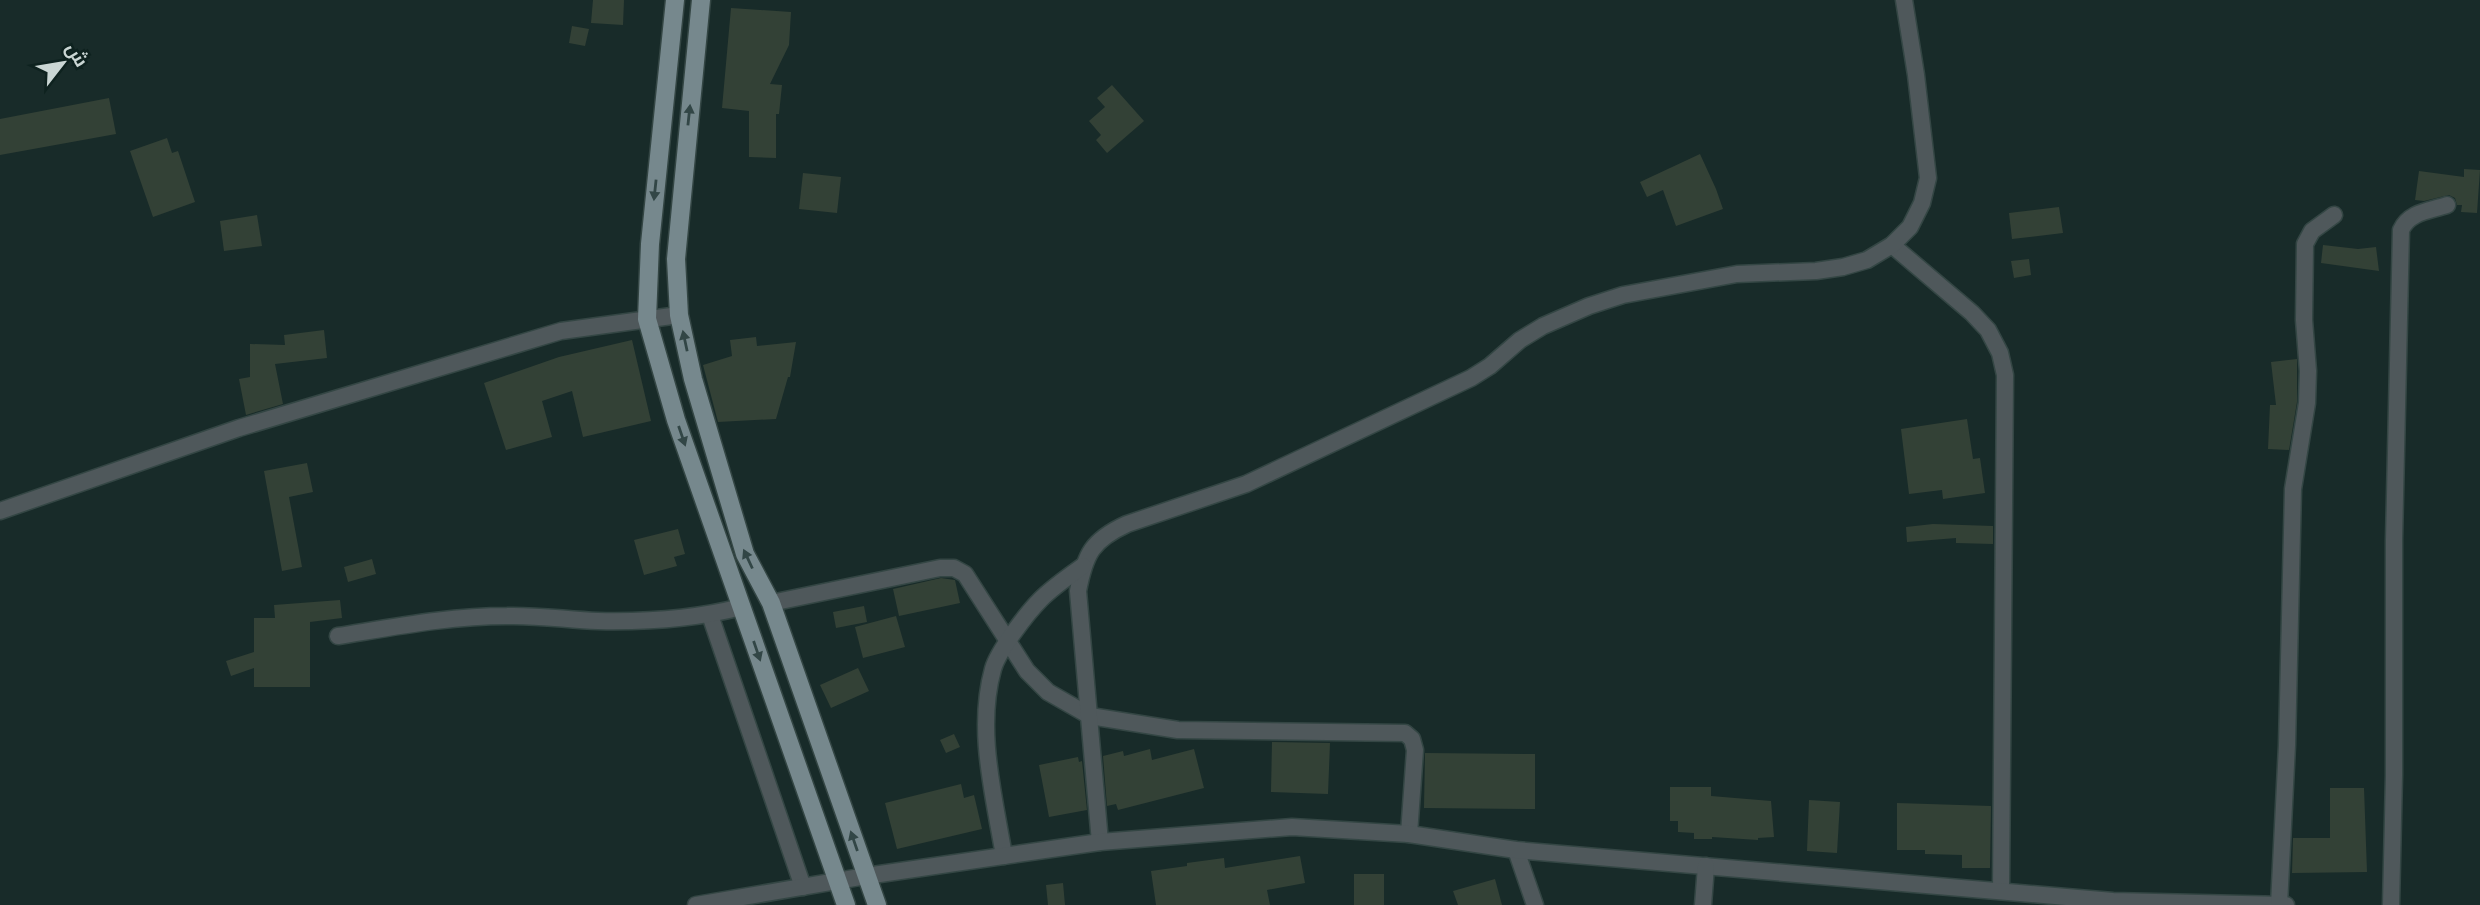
<svg xmlns="http://www.w3.org/2000/svg" width="2480" height="905" font-family="Lato,Cairo,sans-serif">
<rect width="100%" height="100%" fill="#182b29"/>
<!-- building -->
<g fill="#334136">
<path d="M 593,0 L 624,0 L 623,25 L 591,23 Z"/>
<path d="M 731,8 L 791,12 L 789,45 L 770,84 L 782,85 L 779,114 L 776,114 L 776,158 L 749,157 L 749,111 L 722,108 Z"/>
<path d="M 572,26 L 589,29 L 585,46 L 569,43 Z"/>
<path d="M 1112,85 L 1144,121 L 1107,153 L 1096,140 L 1101,135 L 1089,121 L 1105,107 L 1097,98 Z"/>
<path d="M 109,98 L 116,134 L 0,155 L 0,119 Z"/>
<path d="M 167,138 L 172,153 L 178,151 L 195,202 L 153,217 L 130,151 Z"/>
<path d="M 1700,154 L 1716,189 L 1723,209 L 1676,226 L 1663,190 L 1647,197 L 1640,182 Z"/>
<path d="M 2464,169 L 2480,170 L 2477,213 L 2461,212 L 2462,205 L 2457,205 L 2455,198 L 2449,195 L 2424,201 L 2415,200 L 2419,171 L 2464,177 Z"/>
<path d="M 803,173 L 841,177 L 837,213 L 799,209 Z"/>
<path d="M 2059,207 L 2063,233 L 2012,239 L 2009,213 Z"/>
<path d="M 257,215 L 262,246 L 224,251 L 220,221 Z"/>
<path d="M 2323,245 L 2358,249 L 2376,247 L 2379,271 L 2321,263 Z"/>
<path d="M 2029,259 L 2031,275 L 2014,278 L 2011,261 Z"/>
<path d="M 324,330 L 327,358 L 275,364 L 283,404 L 246,415 L 239,379 L 250,377 L 250,344 L 285,345 L 284,335 Z"/>
<path d="M 756,337 L 757,346 L 796,342 L 790,377 L 788,377 L 776,419 L 718,422 L 703,365 L 732,356 L 730,340 Z"/>
<path d="M 632,340 L 651,421 L 583,437 L 572,391 L 542,401 L 552,437 L 506,450 L 484,383 L 559,357 Z"/>
<path d="M 2297,359 L 2297,402 L 2289,450 L 2268,449 L 2270,405 L 2276,405 L 2271,362 Z"/>
<path d="M 1967,419 L 1973,459 L 1980,458 L 1985,493 L 1943,499 L 1942,490 L 1909,494 L 1901,429 Z"/>
<path d="M 307,463 L 313,492 L 289,497 L 302,567 L 282,571 L 264,471 Z"/>
<path d="M 1933,524 L 1993,526 L 1993,544 L 1956,543 L 1956,538 L 1907,542 L 1906,527 Z"/>
<path d="M 678,529 L 685,554 L 674,557 L 677,566 L 644,575 L 634,540 Z"/>
<path d="M 372,559 L 376,574 L 348,582 L 344,567 Z"/>
<path d="M 941,578 L 955,580 L 960,603 L 899,616 L 893,589 Z"/>
<path d="M 340,600 L 342,618 L 310,622 L 310,687 L 254,687 L 254,668 L 231,676 L 226,661 L 254,652 L 254,618 L 275,618 L 274,605 Z"/>
<path d="M 864,606 L 867,622 L 836,628 L 833,612 Z"/>
<path d="M 896,616 L 905,647 L 863,658 L 855,627 Z"/>
<path d="M 858,668 L 869,691 L 831,708 L 820,685 Z"/>
<path d="M 954,734 L 960,747 L 946,753 L 940,740 Z"/>
<path d="M 1272,742 L 1330,743 L 1328,794 L 1271,792 Z"/>
<path d="M 1150,749 L 1152,760 L 1194,749 L 1204,788 L 1118,810 L 1116,804 L 1107,806 L 1103,756 L 1123,751 L 1124,756 Z"/>
<path d="M 1425,753 L 1535,754 L 1535,809 L 1424,808 Z"/>
<path d="M 1078,757 L 1079,762 L 1082,761 L 1087,810 L 1049,817 L 1039,765 Z"/>
<path d="M 961,784 L 964,798 L 974,795 L 982,829 L 897,849 L 885,803 Z"/>
<path d="M 1670,787 L 1711,787 L 1711,796 L 1771,801 L 1774,837 L 1758,838 L 1758,840 L 1712,837 L 1712,839 L 1694,839 L 1694,833 L 1678,832 L 1678,821 L 1670,821 Z"/>
<path d="M 2330,788 L 2364,788 L 2367,872 L 2292,873 L 2293,838 L 2330,838 Z"/>
<path d="M 1809,800 L 1840,802 L 1837,853 L 1807,851 Z"/>
<path d="M 1897,803 L 1991,806 L 1990,868 L 1962,868 L 1962,855 L 1925,854 L 1925,850 L 1897,850 Z"/>
<path d="M 1300,856 L 1305,883 L 1267,890 L 1270,905 L 1156,905 L 1151,871 L 1187,866 L 1187,863 L 1224,858 L 1225,868 Z"/>
<rect x="1354" y="874" width="30" height="31"/>
<path d="M 1495,879 L 1502,905 L 1458,905 L 1453,891 Z"/>
<path d="M 1063,883 L 1065,905 L 1048,905 L 1046,885 Z"/>
</g>
<g fill="none" stroke-linecap="round" stroke-linejoin="round">
<!-- street casing -->
<g stroke="#344644" stroke-width="19">
<g id="street">
<path d="M 1892,245 L 1972,313 L 1988,330 L 2000,353 L 2005,375 L 2001,891"/>
<path d="M 0,511 L 239,428 L 561,331 L 679,315"/>
<path d="M 771,603 L 940,568 L 954,568 L 965,574 L 1027,671 L 1048,692 L 1090,716 L 1178,730 L 1405,733 L 1412,739 L 1415,750 L 1409,834"/>
<path d="M 710,615 L 803,887"/>
<path d="M 338,636 C 394,627 450,616 507,616 C 538,615 568,620 598,621 C 646,622 695,619 741,607"/>
<path d="M 1100,842 L 1078,591 C 1085,554 1092,540 1127,524 L 1246,484 L 1471,378 L 1490,366 L 1520,340 L 1543,326 L 1589,306 L 1623,295 L 1737,274 L 1816,271 L 1843,267 L 1867,260 L 1892,245 L 1910,227 L 1922,203 L 1928,178 L 1916,75 L 1904,0"/>
<path d="M 1516,850 L 1535,905"/>
<path d="M 1004,856 C 994,795 976,730 993,669 C 998,651 1027,613 1041,599 C 1053,587 1069,576 1083,566"/>
<path d="M 696,905 L 866,876 L 1100,842 L 1292,827 L 1409,834 L 1516,850 L 2113,901 L 2286,905"/>
<path d="M 1703,905 L 1706,866"/>
<path d="M 2279,905 L 2287,745 L 2293,489 L 2307,403 L 2308,371 L 2304,320 L 2305,244 L 2312,231 L 2334,215"/>
<path d="M 2391,905 L 2394,775 L 2394,540 L 2401,230 C 2409,212 2429,211 2447,205"/>
</g>
</g>
<!-- primary casing -->
<g stroke="#344644" stroke-width="21">
<g id="primary">
<path d="M 675,0 L 650,244 L 647,319 L 676,420 L 846,905"/>
<path d="M 701,0 L 676,259 L 679,315 L 693,379 L 745,554 L 771,603 L 877,905"/>
</g>
</g>
<!-- street -->
<use href="#street" stroke="#4f585b" stroke-width="16"/>
<!-- primary -->
<use href="#primary" stroke="#76888d" stroke-width="18"/>
</g>
<!-- one-way arrows -->
<defs><path id="oneway-solid" d="M-6-.8H1V-3.2L6.5 0L1 3.2V.8H-6Z" transform="scale(1.75)"/></defs>
<g fill="#324646">
<use href="#oneway-solid" transform="translate(689 115) rotate(-84)"/>
<use href="#oneway-solid" transform="translate(655 190) rotate(96)"/>
<use href="#oneway-solid" transform="translate(685 341) rotate(-102)"/>
<use href="#oneway-solid" transform="translate(682 436) rotate(71)"/>
<use href="#oneway-solid" transform="translate(748 559) rotate(-115)"/>
<use href="#oneway-solid" transform="translate(757 651) rotate(71)"/>
<use href="#oneway-solid" transform="translate(854 841) rotate(-109)"/>
</g>
<!-- north arrow -->
<g transform="translate(63 63) rotate(59)" stroke="#0e221f" stroke-width="5" paint-order="stroke">
<path d="M0-5L12 26L0 18L-12 26Z" fill="#cad6d4"/>
<text y="-10" font-size="19" font-weight="bold" text-anchor="middle" fill="#cad6d4">ش</text>
</g>
</svg>
